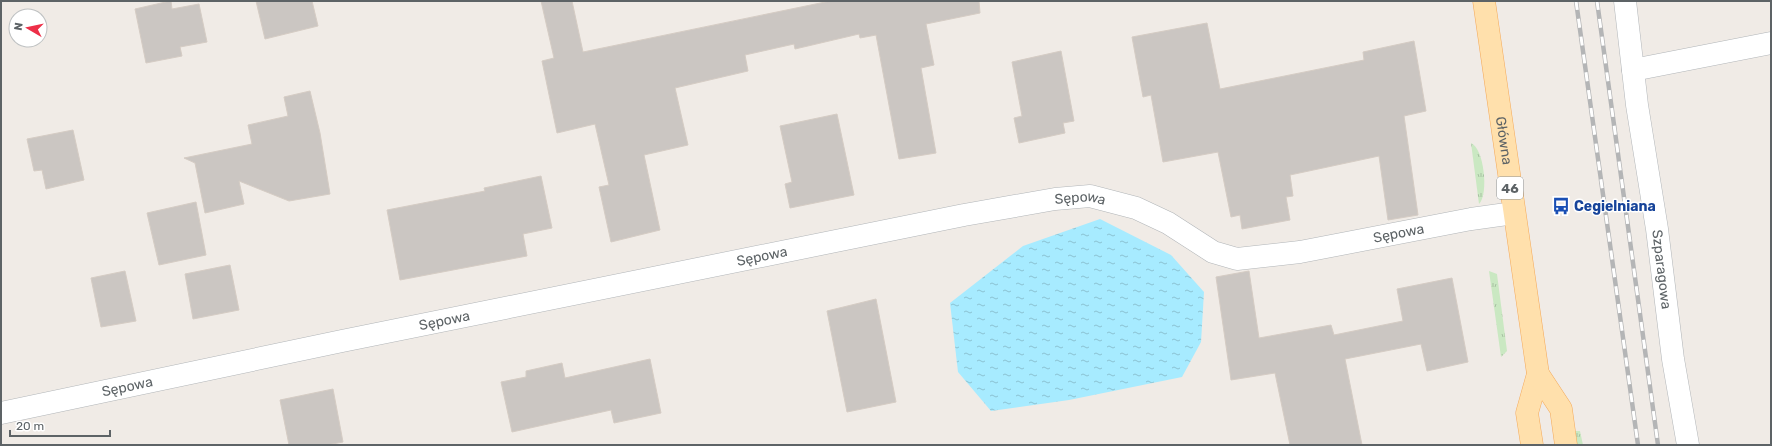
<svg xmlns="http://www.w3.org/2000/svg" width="1772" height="446" font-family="Rubik,sans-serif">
<defs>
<pattern id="grass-tufts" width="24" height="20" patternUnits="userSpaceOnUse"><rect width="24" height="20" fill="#cae8c2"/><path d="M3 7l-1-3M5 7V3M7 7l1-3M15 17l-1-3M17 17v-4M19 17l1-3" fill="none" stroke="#a7c0a1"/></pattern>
<pattern id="water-ripples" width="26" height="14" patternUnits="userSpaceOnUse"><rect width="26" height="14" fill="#a7ebff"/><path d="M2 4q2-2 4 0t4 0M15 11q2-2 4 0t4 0" fill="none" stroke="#8bc2d2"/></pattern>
</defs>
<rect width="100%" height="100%" fill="#f0ebe6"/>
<!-- grass -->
<g fill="url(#grass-tufts)">
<path d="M 1471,143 C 1484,148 1489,194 1479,204 Z"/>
<path d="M 1489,271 L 1497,274 L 1507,351 L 1501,357 Z"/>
<path d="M 1575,431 L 1580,431 L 1583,445 L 1576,445 Z"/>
</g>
<!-- water -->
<path fill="url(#water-ripples)" d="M 1100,219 L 1171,255 L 1204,292 L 1201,342 L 1182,377 L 1069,400 L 991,411 L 958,372 L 950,303 L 1023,246 Z"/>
<!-- building -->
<g fill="#cbc6c2" stroke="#d5ccc4">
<path d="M 170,1 L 171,1 L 172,9 L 199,4 L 207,42 L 180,47 L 182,56 L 146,63 L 135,9 Z"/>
<path d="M 256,1 L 312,1 L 318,26 L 265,39 Z"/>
<path d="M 541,1 L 572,1 L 583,52 L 830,1 L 979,1 L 980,13 L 926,24 L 934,65 L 921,68 L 936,153 L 899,159 L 876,35 L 860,38 L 859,34 L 795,49 L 794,44 L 745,55 L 748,71 L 675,88 L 688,145 L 644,155 L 660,230 L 611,242 L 599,187 L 609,185 L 595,124 L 557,133 L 542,61 L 554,58 Z"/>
<path d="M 1207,23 L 1220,89 L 1364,60 L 1363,52 L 1414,41 L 1426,111 L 1404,116 L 1418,215 L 1388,220 L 1379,156 L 1290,175 L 1293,196 L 1286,197 L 1290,220 L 1242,229 L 1240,215 L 1231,217 L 1218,152 L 1163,162 L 1151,95 L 1143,97 L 1132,37 Z"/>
<path d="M 1061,51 L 1074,121 L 1063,123 L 1065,133 L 1019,143 L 1014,118 L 1022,116 L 1012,62 Z"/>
<path d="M 310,91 L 320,133 L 330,194 L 289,201 L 239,181 L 244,204 L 205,213 L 195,163 L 184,158 L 252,144 L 248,125 L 288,116 L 284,97 Z"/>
<path d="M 837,114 L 854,195 L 790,208 L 785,184 L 792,182 L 780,126 Z"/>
<path d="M 73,130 L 84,180 L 46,189 L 42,170 L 34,171 L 27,139 Z"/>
<path d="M 541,176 L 552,228 L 523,234 L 527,256 L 400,280 L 387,210 L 485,191 L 484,188 Z"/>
<path d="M 196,202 L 206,255 L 159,265 L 147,213 Z"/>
<path d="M 230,265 L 239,310 L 193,319 L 185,274 Z"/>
<path d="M 125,271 L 136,321 L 101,327 L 91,278 Z"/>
<path d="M 1249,271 L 1259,338 L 1331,325 L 1334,335 L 1403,321 L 1397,289 L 1452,278 L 1468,362 L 1427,371 L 1421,344 L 1345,359 L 1362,445 L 1290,445 L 1275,373 L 1231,380 L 1216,277 Z"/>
<path d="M 876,299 L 896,402 L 847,412 L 827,311 Z"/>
<path d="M 650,359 L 661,413 L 614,423 L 611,410 L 512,432 L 501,382 L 526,377 L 526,371 L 562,363 L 565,378 Z"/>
<path d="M 333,389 L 343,442 L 327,445 L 289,445 L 280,400 Z"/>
</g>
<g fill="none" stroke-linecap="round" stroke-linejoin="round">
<!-- street casing -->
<g stroke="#b1b5b8" stroke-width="23">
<g id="street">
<path id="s1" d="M 1625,1 L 1637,105 L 1657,229 L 1673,359 L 1688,445"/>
<path d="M 1633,70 L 1771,43"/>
<path id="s2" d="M 1,413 L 342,341 L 964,215 L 1055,199 L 1090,196 L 1136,208 L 1168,223 L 1213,252 L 1237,259 L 1300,252 L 1471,219 L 1514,213"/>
</g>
</g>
<!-- primary casing -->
<g stroke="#f4a95a" stroke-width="23">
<g id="primary">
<path id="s3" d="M 1484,1 L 1538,374 L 1527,413 L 1532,445"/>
<path d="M 1538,374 L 1561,409 L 1566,445"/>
</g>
</g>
<!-- street -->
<use href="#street" stroke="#fff" stroke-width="22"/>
<!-- primary -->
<use href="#primary" stroke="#ffe0ac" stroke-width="22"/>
<!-- rail casing -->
<g stroke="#b4b5b6" stroke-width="4.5">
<g id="rail">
<path d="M 1576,1 L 1638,445"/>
<path d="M 1597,1 L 1658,445"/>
</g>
</g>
<!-- rail -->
<use href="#rail" stroke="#fff" stroke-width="3" stroke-dasharray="9" stroke-linecap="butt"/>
</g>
<!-- icons -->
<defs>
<g id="bus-bare" transform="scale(1.38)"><path d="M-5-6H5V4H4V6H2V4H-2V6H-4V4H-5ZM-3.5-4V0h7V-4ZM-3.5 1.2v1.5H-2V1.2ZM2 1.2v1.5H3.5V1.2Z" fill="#1a4fb4" stroke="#fff" stroke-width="2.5" paint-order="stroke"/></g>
</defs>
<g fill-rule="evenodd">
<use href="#bus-bare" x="1561" y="206"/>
</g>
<g text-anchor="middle" stroke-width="3" stroke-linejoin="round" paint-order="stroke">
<!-- shield labels -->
<rect fill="#fff" stroke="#8e9294" stroke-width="1" x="1497" y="177" width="26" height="22" rx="3"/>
<g font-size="13" font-weight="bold" fill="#5d6366">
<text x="1510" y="193">46</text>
</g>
<!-- street labels -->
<g font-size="14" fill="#5d6366" stroke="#fff">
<text dy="5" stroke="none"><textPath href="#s3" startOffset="141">Główna</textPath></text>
<text dy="5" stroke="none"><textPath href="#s2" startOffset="1101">Sępowa</textPath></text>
<text dy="5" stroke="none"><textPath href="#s2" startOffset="1436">Sępowa</textPath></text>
<text dy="5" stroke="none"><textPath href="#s2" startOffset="777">Sępowa</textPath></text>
<text dy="5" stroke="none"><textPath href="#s1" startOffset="271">Szparagowa</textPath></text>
<text dy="5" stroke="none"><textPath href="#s2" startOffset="453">Sępowa</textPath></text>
<text dy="5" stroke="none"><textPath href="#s2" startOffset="129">Sępowa</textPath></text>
</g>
<!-- transit labels -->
<g font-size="14" font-weight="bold" fill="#164399" stroke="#fff" text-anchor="start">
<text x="1574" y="211">Cegielniana</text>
</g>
</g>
<!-- border -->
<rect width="1772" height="446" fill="none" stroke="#5d6366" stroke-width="4"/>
<!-- north arrow -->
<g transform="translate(28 28) rotate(279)"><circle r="19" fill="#ffffff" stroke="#bec1c2"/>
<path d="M0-3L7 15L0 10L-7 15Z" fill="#ed2f48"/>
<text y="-6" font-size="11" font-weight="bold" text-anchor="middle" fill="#5d6366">N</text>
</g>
<!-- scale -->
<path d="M10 430v6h100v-6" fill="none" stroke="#5d6366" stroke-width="2"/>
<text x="16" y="430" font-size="12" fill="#5d6366" stroke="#ffffff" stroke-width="3" paint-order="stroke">20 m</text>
</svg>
